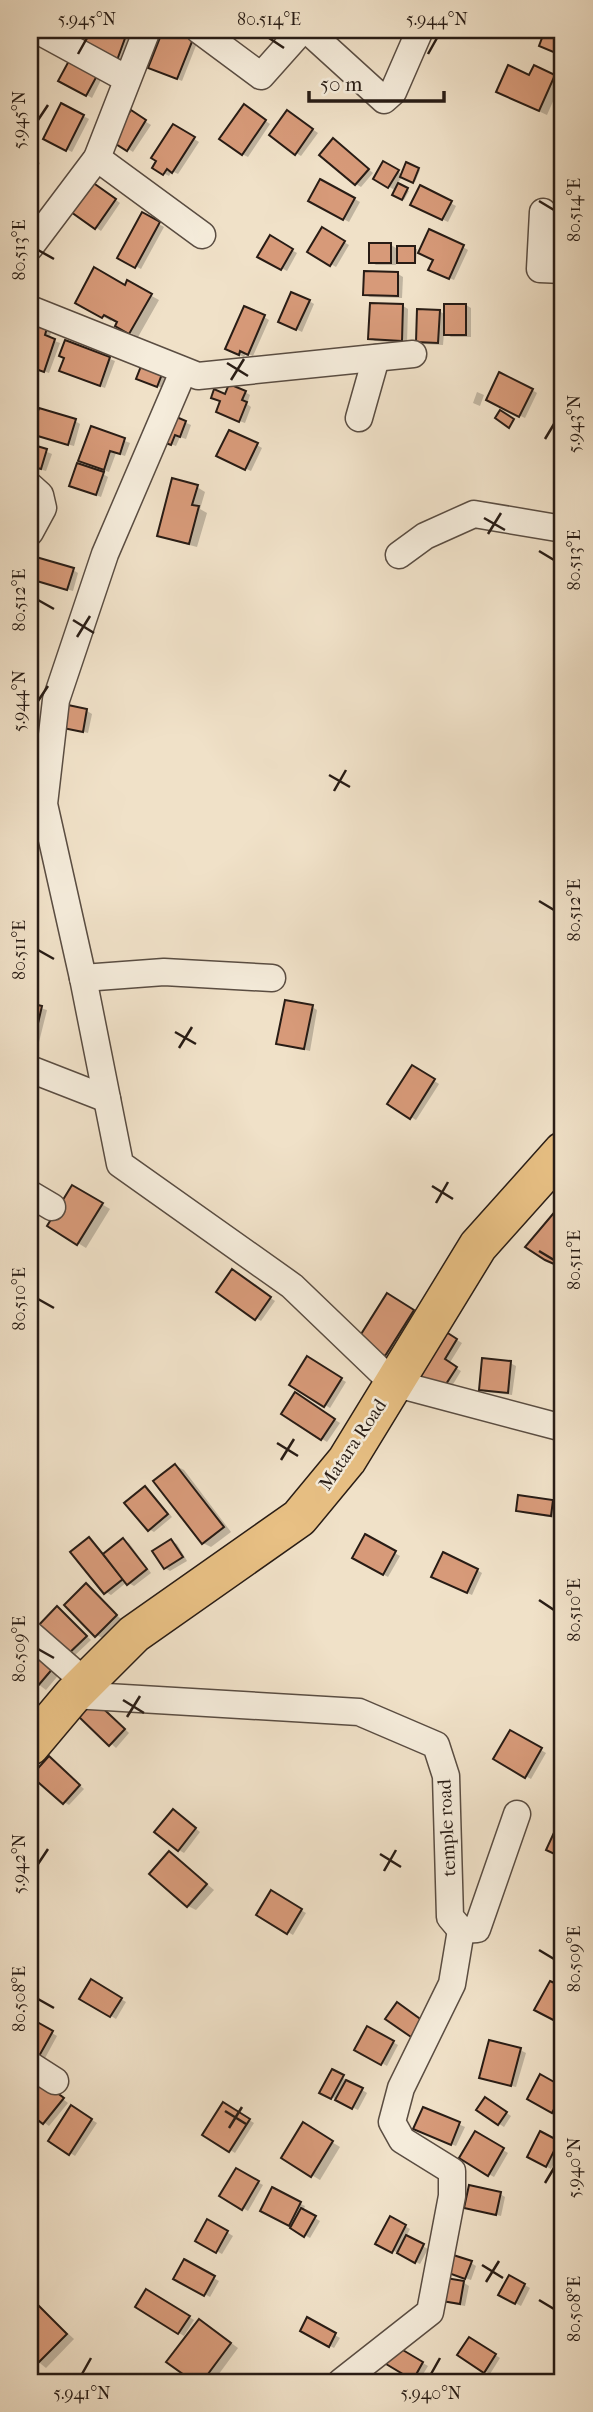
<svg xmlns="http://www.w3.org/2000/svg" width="593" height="2412" font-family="'IM FELL French Canon',serif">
<rect width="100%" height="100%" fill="#f0e1c8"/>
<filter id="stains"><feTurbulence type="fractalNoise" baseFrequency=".00286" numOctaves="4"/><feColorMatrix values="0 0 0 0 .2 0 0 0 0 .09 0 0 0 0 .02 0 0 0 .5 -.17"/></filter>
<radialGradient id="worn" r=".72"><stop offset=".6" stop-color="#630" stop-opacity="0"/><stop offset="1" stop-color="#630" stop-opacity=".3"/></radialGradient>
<!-- shadow -->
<g fill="#0003">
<path d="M 82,30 L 131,30 L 137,33 L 124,67 L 76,47 Z"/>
<path d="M 165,30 L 197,43 L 182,81 L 150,67 Z"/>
<path d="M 103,76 L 92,98 L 61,80 Z"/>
<path d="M 554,76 L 562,81 L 547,115 L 506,96 L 530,77 Z"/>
<path d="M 61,105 L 89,119 L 72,152 L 45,138 Z"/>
<path d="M 250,110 L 270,124 L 248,157 L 242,154 Z"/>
<path d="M 132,113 L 151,125 L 133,152 L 114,140 Z"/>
<path d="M 292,115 L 318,133 L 301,156 L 296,153 Z"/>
<path d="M 173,126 L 199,142 L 178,174 L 172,171 L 169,176 L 154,168 Z"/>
<path d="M 338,143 L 373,173 L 361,187 L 356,184 Z"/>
<path d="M 30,157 L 40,163 L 30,180 Z"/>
<path d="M 384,163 L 403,175 L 407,165 L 420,170 L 415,182 L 402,177 L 397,184 L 409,191 L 404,200 L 394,194 L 396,191 L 375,178 Z"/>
<path d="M 321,181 L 360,202 L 349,222 L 310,200 Z"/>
<path d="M 98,187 L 120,203 L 101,231 L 74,212 Z"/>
<path d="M 421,188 L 456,206 L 448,222 L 412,204 Z"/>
<path d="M 142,215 L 164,227 L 141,269 L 119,257 Z"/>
<path d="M 322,229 L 349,245 L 336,267 L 309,251 Z"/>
<path d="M 270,238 L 297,253 L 287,271 L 260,256 Z"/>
<path d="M 391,245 L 399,250 L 417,249 L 416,263 L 401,263 L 396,261 L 396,265 L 376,265 L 371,262 Z"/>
<path d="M 463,247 L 468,250 L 454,280 L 436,272 L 435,260 Z"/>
<path d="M 30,270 L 35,274 L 30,283 Z"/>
<path d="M 398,274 L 403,277 L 402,298 L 370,297 L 364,294 Z"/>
<path d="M 128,283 L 159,300 L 138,337 L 117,325 L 119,321 L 113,318 L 111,321 L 77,302 L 126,287 Z"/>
<path d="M 309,301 L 314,304 L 302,332 L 286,324 Z"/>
<path d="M 371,305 L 403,306 L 408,309 L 407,343 L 375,341 L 370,338 Z"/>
<path d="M 466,305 L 471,308 L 471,337 L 451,337 L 444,333 L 443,345 L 423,344 L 418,341 L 439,311 L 446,315 Z"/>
<path d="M 264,317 L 269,320 L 253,356 L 246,353 L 244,357 L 232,352 Z"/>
<path d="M 46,330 L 51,333 L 49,339 L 60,343 L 49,373 L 30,366 L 30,332 Z"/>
<path d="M 66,342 L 115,361 L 105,388 L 67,374 Z"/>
<path d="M 164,371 L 169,374 L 163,388 L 143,381 Z"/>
<path d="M 532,390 L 537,393 L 525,418 L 493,403 Z"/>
<path d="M 245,392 L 250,395 L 247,404 L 251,407 L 245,423 L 223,415 Z"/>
<path d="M 477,392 L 484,395 L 480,406 L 473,403 Z"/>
<path d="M 175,418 L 191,425 L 186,439 L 180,437 L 176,446 L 168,443 Z"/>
<path d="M 75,421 L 80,424 L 74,446 L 38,436 Z"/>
<path d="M 92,428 L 130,443 L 125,456 L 116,453 L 109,472 L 80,461 Z"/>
<path d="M 30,445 L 52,454 L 46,471 L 30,466 Z"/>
<path d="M 257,445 L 262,448 L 251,471 L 223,458 Z"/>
<path d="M 103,474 L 108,477 L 101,497 L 76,488 Z"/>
<path d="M 197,487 L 205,492 L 200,509 L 207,513 L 197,547 L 167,539 L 159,535 Z"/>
<path d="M 73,570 L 78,573 L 73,591 L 37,581 Z"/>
<path d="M 30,611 L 35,614 L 30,642 Z"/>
<path d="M 30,693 L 39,696 L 38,714 L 30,713 Z"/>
<path d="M 87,711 L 92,714 L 88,733 L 65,727 Z"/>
<path d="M 30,1005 L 47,1010 L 37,1050 L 30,1048 Z"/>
<path d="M 312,1007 L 317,1010 L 310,1051 L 278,1043 Z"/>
<path d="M 412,1067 L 439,1084 L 416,1120 L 390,1104 Z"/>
<path d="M 30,1097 L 34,1099 L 30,1111 Z"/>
<path d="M 73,1187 L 110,1209 L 86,1248 L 49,1225 Z"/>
<path d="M 237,1275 L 275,1301 L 261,1321 L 256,1318 Z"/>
<path d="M 388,1296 L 421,1316 L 394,1359 L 361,1338 Z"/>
<path d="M 440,1330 L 462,1343 L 449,1364 L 461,1371 L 452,1386 L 433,1382 Z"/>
<path d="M 308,1359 L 346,1382 L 330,1408 L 291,1384 Z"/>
<path d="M 510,1363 L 516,1366 L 512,1395 L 486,1392 L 480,1389 Z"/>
<path d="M 296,1395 L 340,1423 L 327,1442 L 283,1414 Z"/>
<path d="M 176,1466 L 184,1470 L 231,1532 L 211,1547 L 203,1543 Z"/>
<path d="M 145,1488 L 150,1491 L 172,1517 L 154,1532 L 149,1529 Z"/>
<path d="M 553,1502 L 558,1505 L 556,1518 L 523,1513 L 517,1510 Z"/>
<path d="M 365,1537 L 400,1556 L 388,1577 L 354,1558 Z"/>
<path d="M 89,1539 L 105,1555 L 123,1540 L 129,1543 L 151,1573 L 134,1586 L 127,1582 L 111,1595 L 106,1592 Z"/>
<path d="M 171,1541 L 177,1544 L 187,1561 L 170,1571 L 165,1568 Z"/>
<path d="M 477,1570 L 482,1573 L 472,1595 L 438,1579 Z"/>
<path d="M 86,1586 L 121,1619 L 102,1638 L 97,1635 Z"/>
<path d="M 57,1608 L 91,1640 L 71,1659 Z"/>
<path d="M 30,1645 L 61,1672 L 46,1690 L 30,1678 Z"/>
<path d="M 99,1704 L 129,1733 L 116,1748 L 80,1715 Z"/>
<path d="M 510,1732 L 546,1753 L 531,1779 L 495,1759 Z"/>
<path d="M 54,1762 L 84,1789 L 69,1805 L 64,1802 Z"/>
<path d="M 178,1814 L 200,1832 L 184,1853 L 179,1850 Z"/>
<path d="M 170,1853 L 214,1890 L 196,1910 L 188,1906 Z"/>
<path d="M 271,1893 L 306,1913 L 293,1935 L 259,1914 Z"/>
<path d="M 92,1982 L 126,2002 L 116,2019 L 82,1998 Z"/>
<path d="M 30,2020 L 57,2036 L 44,2060 L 30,2052 Z"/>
<path d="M 368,2028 L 398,2045 L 387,2066 L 356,2049 Z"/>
<path d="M 520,2050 L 526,2053 L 516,2087 L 487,2080 Z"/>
<path d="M 332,2071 L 367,2093 L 358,2110 L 321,2092 Z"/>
<path d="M 541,2077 L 563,2089 L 563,2104 L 557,2114 L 529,2098 Z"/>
<path d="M 42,2083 L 68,2103 L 49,2126 L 30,2112 L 36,2101 L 31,2097 Z"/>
<path d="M 486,2099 L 511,2116 L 504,2127 L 478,2110 Z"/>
<path d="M 224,2105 L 254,2123 L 235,2153 L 205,2134 Z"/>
<path d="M 72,2108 L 97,2123 L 75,2156 L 51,2140 Z"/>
<path d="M 424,2109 L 465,2127 L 456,2146 L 421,2132 Z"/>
<path d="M 304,2125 L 340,2147 L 320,2180 L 283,2158 Z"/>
<path d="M 475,2133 L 508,2153 L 494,2177 L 461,2158 Z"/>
<path d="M 541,2134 L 563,2145 L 551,2169 L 529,2157 Z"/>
<path d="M 236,2170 L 263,2185 L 248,2211 L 222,2196 Z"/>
<path d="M 273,2190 L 305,2206 L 303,2211 L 320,2221 L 310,2238 L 262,2211 Z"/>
<path d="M 500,2194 L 505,2197 L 501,2216 L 466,2207 Z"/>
<path d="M 391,2218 L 410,2229 L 406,2237 L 428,2249 L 420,2264 L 378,2243 Z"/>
<path d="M 208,2221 L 233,2236 L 222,2254 L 197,2240 Z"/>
<path d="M 185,2262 L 219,2281 L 210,2297 L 176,2278 Z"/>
<path d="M 471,2263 L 476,2266 L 471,2280 L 451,2273 Z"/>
<path d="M 510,2277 L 530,2288 L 521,2306 L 500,2295 Z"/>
<path d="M 464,2283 L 469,2286 L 465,2306 L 443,2302 Z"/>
<path d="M 147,2291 L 194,2320 L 184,2336 L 137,2307 Z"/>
<path d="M 30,2299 L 74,2339 L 46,2368 L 30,2355 Z"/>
<path d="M 308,2320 L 340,2338 L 334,2348 L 302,2330 Z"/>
<path d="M 207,2325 L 238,2348 L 213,2382 L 197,2382 L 169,2362 Z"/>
<path d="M 470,2339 L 500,2358 L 490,2374 L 459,2355 Z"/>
<path d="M 397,2348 L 428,2366 L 419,2381 L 388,2364 Z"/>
</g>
<!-- building -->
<g fill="#d79a79" stroke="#281c15" stroke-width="2">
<path d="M 80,30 L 128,30 L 116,63 L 73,48 Z"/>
<path d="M 163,30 L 170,30 L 193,39 L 177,79 L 148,68 Z"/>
<path d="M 545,30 L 563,30 L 563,56 L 539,46 Z"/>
<path d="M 71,57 L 99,72 L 86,96 L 58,81 Z"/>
<path d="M 508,65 L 529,75 L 534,65 L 555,75 L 539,111 L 496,92 Z"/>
<path d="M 61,103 L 84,115 L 66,151 L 43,139 Z"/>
<path d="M 244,104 L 266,120 L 242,155 L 219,139 Z"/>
<path d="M 131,110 L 146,120 L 127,151 L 111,141 Z"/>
<path d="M 287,110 L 313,129 L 295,155 L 269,135 Z"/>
<path d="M 173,124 L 195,137 L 172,173 L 167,169 L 163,175 L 152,168 L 156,161 L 151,158 Z"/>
<path d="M 333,138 L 369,169 L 355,185 L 319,155 Z"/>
<path d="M 383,161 L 399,170 L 388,188 L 373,179 Z"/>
<path d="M 406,162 L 419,168 L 413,183 L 400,177 Z"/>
<path d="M 320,179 L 355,198 L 343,220 L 308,201 Z"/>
<path d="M 92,182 L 116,199 L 95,229 L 71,212 Z"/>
<path d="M 398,183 L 408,188 L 402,200 L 392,195 Z"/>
<path d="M 420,185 L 452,201 L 442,220 L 410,205 Z"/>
<path d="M 142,212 L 160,222 L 135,268 L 117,258 Z"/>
<path d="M 322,227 L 345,241 L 330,266 L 307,252 Z"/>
<path d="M 429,229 L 464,245 L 449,279 L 428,270 L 433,260 L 418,253 Z"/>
<path d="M 270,235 L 293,249 L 281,270 L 257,257 Z"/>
<rect x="369" y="243" width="22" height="20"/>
<rect x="397" y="246" width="18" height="17"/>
<path d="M 94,267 L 125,285 L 127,280 L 152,294 L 129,334 L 115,326 L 117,322 L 104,315 L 102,318 L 75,303 Z"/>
<path d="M 364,271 L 398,272 L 398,296 L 363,295 Z"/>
<path d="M 291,292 L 310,300 L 296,330 L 278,322 Z"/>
<path d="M 370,303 L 403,304 L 402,341 L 368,339 Z"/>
<rect x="444" y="304" width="22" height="31"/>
<path d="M 244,306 L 265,315 L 248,355 L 240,351 L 239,355 L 225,349 Z"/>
<path d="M 417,309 L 440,310 L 438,343 L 416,342 Z"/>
<path d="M 34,324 L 47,328 L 45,335 L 55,339 L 44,372 L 30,367 L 30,335 Z"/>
<path d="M 65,340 L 110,357 L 100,386 L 59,371 L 64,358 L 59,356 Z"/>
<path d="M 143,361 L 164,369 L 157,387 L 136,379 Z"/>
<path d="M 499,372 L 533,389 L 519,417 L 486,400 Z"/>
<path d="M 229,384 L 246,391 L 242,400 L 247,402 L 239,422 L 216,412 L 220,401 L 211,398 L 214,389 L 225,394 Z"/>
<path d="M 39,408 L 76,419 L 68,445 L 31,434 Z"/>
<path d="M 500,410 L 514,419 L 509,428 L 495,418 Z"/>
<path d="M 174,416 L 186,421 L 180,437 L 175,435 L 171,445 L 160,441 Z"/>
<path d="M 91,426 L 125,438 L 120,454 L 110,451 L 104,470 L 78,461 Z"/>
<path d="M 229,430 L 258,443 L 245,470 L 216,456 Z"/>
<path d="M 30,444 L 47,449 L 41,469 L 30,466 Z"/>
<path d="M 77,463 L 104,472 L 96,495 L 69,486 Z"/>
<path d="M 172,478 L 198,485 L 192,505 L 199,506 L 189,544 L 157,536 Z"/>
<path d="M 36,557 L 74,568 L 67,590 L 30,579 Z"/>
<path d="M 68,705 L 87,709 L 83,732 L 63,728 Z"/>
<path d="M 285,1000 L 313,1005 L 304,1049 L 276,1044 Z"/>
<path d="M 30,1003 L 42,1006 L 32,1049 L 30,1048 Z"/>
<path d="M 412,1065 L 435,1079 L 410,1119 L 387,1104 Z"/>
<path d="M 72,1185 L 103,1203 L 77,1245 L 47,1226 Z"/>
<path d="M 563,1202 L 563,1268 L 545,1260 L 525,1247 Z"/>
<path d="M 232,1269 L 271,1297 L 255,1320 L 216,1292 Z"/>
<path d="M 387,1293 L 414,1310 L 385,1356 L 358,1339 Z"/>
<path d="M 440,1328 L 457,1339 L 445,1359 L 457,1367 L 446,1384 L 425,1379 L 413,1371 Z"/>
<path d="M 307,1356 L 342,1378 L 324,1407 L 289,1385 Z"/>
<path d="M 482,1358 L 511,1361 L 508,1393 L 479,1390 Z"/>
<path d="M 295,1392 L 335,1419 L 321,1440 L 281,1414 Z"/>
<path d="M 175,1464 L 224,1527 L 202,1544 L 153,1481 Z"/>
<path d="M 145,1486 L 168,1514 L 148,1531 L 124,1503 Z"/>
<path d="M 518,1495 L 553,1500 L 551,1516 L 516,1511 Z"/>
<path d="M 365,1534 L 396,1551 L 383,1575 L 352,1558 Z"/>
<path d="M 89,1537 L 123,1579 L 104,1594 L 70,1552 Z"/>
<path d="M 123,1538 L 147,1569 L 127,1585 L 103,1554 Z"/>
<path d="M 171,1539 L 183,1557 L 164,1569 L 152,1551 Z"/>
<path d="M 443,1552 L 478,1569 L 467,1593 L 431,1577 Z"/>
<path d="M 86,1583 L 117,1615 L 95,1637 L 64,1605 Z"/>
<path d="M 57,1606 L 87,1636 L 65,1657 L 36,1628 Z"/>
<path d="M 30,1645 L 54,1667 L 37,1687 L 30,1680 Z"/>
<path d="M 93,1699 L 125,1729 L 109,1746 L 77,1715 Z"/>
<path d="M 510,1730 L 542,1748 L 525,1778 L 493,1759 Z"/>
<path d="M 49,1756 L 80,1785 L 63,1804 L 31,1776 Z"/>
<path d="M 173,1809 L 196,1828 L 178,1851 L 154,1832 Z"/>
<path d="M 563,1813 L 563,1858 L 546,1850 Z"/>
<path d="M 169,1851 L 207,1884 L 187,1907 L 149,1874 Z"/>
<path d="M 271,1890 L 302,1909 L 287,1934 L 256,1915 Z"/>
<path d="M 91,1979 L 122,1998 L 110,2017 L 79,1999 Z"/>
<path d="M 550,1981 L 563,1987 L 563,2025 L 534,2010 Z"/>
<path d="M 397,2002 L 423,2021 L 411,2037 L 385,2019 Z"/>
<path d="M 30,2018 L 53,2031 L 38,2058 L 30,2054 Z"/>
<path d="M 367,2026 L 394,2041 L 381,2065 L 354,2050 Z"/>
<path d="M 489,2040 L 521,2048 L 511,2086 L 479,2078 Z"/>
<path d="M 332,2069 L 344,2075 L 331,2099 L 319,2093 Z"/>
<path d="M 540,2074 L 563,2087 L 563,2092 L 552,2113 L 527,2099 Z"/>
<path d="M 346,2080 L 363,2088 L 352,2109 L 335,2100 Z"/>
<path d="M 41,2081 L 64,2098 L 43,2124 L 30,2114 L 30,2106 L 34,2101 L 30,2095 Z"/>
<path d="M 485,2097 L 507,2112 L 498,2125 L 476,2110 Z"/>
<path d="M 223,2102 L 250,2119 L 229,2152 L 202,2135 Z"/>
<path d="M 71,2105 L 92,2119 L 69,2155 L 48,2141 Z"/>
<path d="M 423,2107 L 460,2122 L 451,2145 L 413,2129 Z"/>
<path d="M 303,2122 L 333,2141 L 311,2177 L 281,2158 Z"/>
<path d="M 475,2131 L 504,2148 L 488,2176 L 459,2158 Z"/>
<path d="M 540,2131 L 559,2141 L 546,2167 L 527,2157 Z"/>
<path d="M 236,2168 L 259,2181 L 242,2210 L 219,2196 Z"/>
<path d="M 469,2185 L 501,2192 L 496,2215 L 464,2208 Z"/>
<path d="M 272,2187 L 301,2202 L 289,2226 L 260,2211 Z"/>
<path d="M 301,2208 L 316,2216 L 304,2237 L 290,2228 Z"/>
<path d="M 390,2216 L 406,2225 L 392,2253 L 375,2244 Z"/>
<path d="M 207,2219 L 228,2231 L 216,2253 L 195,2241 Z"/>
<path d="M 406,2235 L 424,2244 L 415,2263 L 397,2253 Z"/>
<path d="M 450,2254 L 472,2261 L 465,2279 L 443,2271 Z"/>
<path d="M 184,2259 L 215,2276 L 204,2296 L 173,2279 Z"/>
<path d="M 509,2275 L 525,2284 L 515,2304 L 498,2295 Z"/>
<path d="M 440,2277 L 464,2281 L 460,2304 L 436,2300 Z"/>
<path d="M 146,2289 L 190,2316 L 178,2334 L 135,2307 Z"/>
<path d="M 30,2297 L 67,2334 L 37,2364 L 30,2357 Z"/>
<path d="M 307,2317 L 336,2333 L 329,2347 L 300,2331 Z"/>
<path d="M 199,2319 L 231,2343 L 202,2382 L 194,2382 L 166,2362 Z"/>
<path d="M 469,2337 L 496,2354 L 484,2373 L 457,2355 Z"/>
<path d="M 396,2346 L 423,2362 L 413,2380 L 386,2364 Z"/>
</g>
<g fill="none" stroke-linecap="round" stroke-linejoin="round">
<!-- minor casing -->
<g stroke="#5a4d42" stroke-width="29">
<g id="minor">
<path d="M 37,30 L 127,79"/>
<path d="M 199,30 L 261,76 L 302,30"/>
<path d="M 307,30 L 384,100 L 393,92 L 420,30"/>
<path d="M 97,158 L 202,235"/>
<path d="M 543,212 L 540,269 L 563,270"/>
<path d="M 30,247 L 97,158 L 147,30"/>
<path d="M 30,309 L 198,376 L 413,354"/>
<path d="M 183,372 L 105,554 L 56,700 L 44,804 L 83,978 L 120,1164 L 292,1286 L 393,1383 L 563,1428"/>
<path d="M 359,418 L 376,358"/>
<path d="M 30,486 L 40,495 L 43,508 L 30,532"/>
<path d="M 399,555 L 425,536 L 474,514 L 563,529"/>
<path d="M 83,978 L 164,972 L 272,978"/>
<path d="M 30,1069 L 107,1099"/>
<path d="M 30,1194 L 52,1207"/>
<path d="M 30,1634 L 85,1682"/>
<path d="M 73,1695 L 359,1712 L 436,1745 L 446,1776 L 450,1917 L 461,1930 L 477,1929 L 517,1814"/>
<path d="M 30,2065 L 55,2081"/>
<path d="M 341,2382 L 430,2312 L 452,2196 L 452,2171 L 402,2140 L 392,2122 L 401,2088 L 452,1984 L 461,1930"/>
</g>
</g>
<!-- highway casing -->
<g stroke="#281c15" stroke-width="41">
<path id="highway" d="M 30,1746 L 73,1695 L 134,1634 L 299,1518 L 347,1460 L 478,1246 L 563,1151"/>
</g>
<!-- minor -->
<use href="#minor" stroke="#f5ecdb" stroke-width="26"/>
<!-- highway -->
<use href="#highway" stroke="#e8c084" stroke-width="38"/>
</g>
<!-- ticks -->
<path fill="none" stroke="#281c15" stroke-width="2.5" d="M 269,38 L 284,48M 78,54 L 87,38M 428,54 L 437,38M 38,120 L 48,105M 539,201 L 554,210M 38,250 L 54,259M 227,363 L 248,376M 231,380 L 244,359M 545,439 L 554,424M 484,518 L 505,530M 488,534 L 501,513M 539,551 L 554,560M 38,600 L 54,609M 73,620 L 94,633M 77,637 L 90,616M 38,701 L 48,686M 329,775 L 350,787M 334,791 L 346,770M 539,901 L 554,910M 38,950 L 54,959M 175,1032 L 196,1044M 179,1048 L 192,1027M 432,1186 L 453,1199M 436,1203 L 448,1182M 539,1251 L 554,1260M 38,1299 L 54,1308M 277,1443 L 298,1456M 281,1460 L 294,1439M 539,1600 L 554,1610M 38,1649 L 54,1658M 123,1700 L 144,1713M 127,1717 L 140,1696M 380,1854 L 401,1867M 38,1864 L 48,1849M 384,1871 L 396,1850M 539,1950 L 554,1959M 38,1999 L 54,2008M 225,2111 L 246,2124M 229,2128 L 242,2107M 545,2183 L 554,2168M 482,2265 L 503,2278M 486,2282 L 499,2261M 539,2300 L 554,2309M 82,2374 L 91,2358M 431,2374 L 440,2358"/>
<g text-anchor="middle" stroke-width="5" stroke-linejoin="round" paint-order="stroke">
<!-- street labels -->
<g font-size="19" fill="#281c15" stroke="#f5ecdb">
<text transform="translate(352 1444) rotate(-56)" y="7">Matara Road</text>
<text transform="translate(446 1828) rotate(-93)" y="7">temple road</text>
</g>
</g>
<!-- margin -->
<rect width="593" height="2412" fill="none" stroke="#f0e1c8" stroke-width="77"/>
<!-- scale -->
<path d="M309 91v10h135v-10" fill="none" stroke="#281c15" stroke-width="3.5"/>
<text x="320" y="91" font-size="21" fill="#281c15" stroke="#f5ecdb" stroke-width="5" paint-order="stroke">50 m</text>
<rect x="38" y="38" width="516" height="2336" fill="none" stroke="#281c15" stroke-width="2.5"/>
<g font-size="18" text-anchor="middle" fill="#281c15">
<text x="87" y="25">5.945°N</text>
<text x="269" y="25">80.514°E</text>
<text x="437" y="25">5.944°N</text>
<text transform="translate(19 120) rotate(-90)" y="6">5.945°N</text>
<text transform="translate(574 210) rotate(-90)" y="6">80.514°E</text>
<text transform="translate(19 250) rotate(-90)" y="6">80.513°E</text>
<text transform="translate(574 424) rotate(-90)" y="6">5.943°N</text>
<text transform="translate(574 560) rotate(-90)" y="6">80.513°E</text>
<text transform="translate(19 600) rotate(-90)" y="6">80.512°E</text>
<text transform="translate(19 701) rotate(-90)" y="6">5.944°N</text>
<text transform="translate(574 910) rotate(-90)" y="6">80.512°E</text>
<text transform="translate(19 950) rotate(-90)" y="6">80.511°E</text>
<text transform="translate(574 1260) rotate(-90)" y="6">80.511°E</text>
<text transform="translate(19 1299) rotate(-90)" y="6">80.510°E</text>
<text transform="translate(574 1610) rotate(-90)" y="6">80.510°E</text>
<text transform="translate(19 1649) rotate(-90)" y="6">80.509°E</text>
<text transform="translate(19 1864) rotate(-90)" y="6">5.942°N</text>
<text transform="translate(574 1959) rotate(-90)" y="6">80.509°E</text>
<text transform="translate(19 1999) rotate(-90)" y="6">80.508°E</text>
<text transform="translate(574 2168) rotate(-90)" y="6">5.940°N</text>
<text transform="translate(574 2309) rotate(-90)" y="6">80.508°E</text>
<text x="82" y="2399">5.941°N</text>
<text x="431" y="2399">5.940°N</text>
</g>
<rect width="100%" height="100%" filter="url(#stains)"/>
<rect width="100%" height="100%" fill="url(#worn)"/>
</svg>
